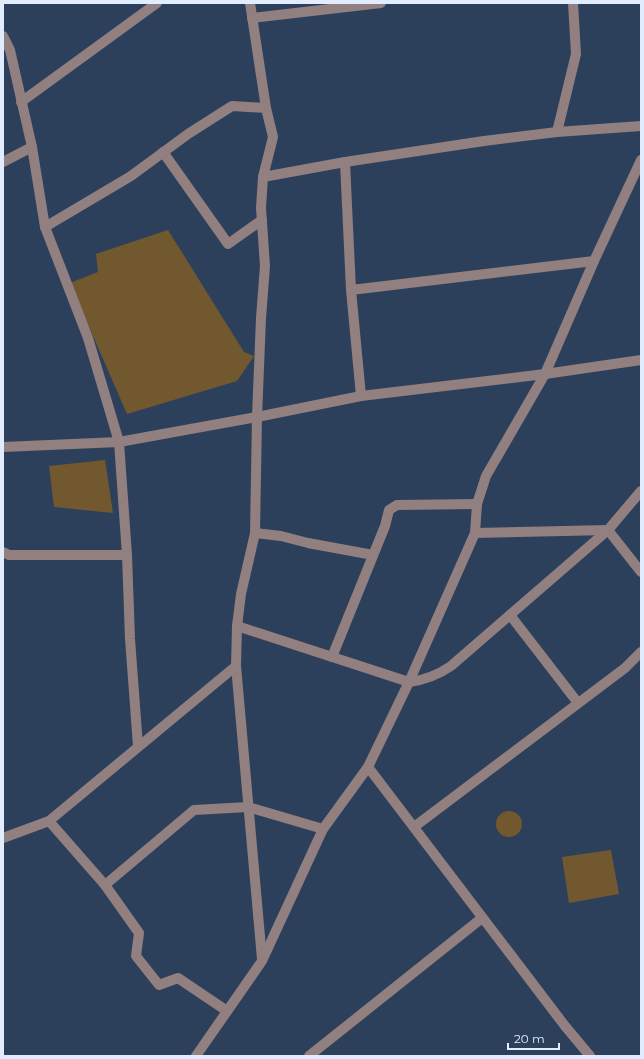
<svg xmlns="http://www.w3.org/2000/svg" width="644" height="1059" font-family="Montserrat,sans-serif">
<rect width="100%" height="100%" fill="#2d405b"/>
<!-- green -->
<g fill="#72582e">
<path d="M 168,230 L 244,352 L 254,356 L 237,381 L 127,414 L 70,283 L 98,272 L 96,254 Z"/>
<path d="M 105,460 L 113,513 L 54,507 L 49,466 Z"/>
<circle cx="509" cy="824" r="13"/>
<path d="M 611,850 L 619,894 L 569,903 L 562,857 Z"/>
</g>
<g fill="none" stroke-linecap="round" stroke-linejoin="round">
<!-- minor -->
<g stroke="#927f7f" stroke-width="10">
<path d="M 250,3 L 266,108 L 273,137 L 263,177 L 261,208 L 265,266 L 261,318 L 257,417 L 255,533 L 241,594 L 237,626 L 236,666 L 262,959"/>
<path d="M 252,18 L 381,3"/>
<path d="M 3,36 L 10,50 L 32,147 L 45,227 L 88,338 L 119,442 L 127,555 L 130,639 L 138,746"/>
<path d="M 21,102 L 157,3"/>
<path d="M 557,132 L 576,54 L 573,3"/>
<path d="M 163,152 L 228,244 L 262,220"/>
<path d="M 3,162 L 32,147"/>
<path d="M 345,162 L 351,290 L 361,396"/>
<path d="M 263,177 L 345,162 L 484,141 L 557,132 L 641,126"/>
<path d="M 45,227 L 131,176 L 188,134 L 232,106 L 266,108"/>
<path d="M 351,290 L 594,261"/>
<path d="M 3,447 L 119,442 L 257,417 L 361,396 L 545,374 L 641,360"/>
<path d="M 255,533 L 281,536 L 308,543 L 373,555"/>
<path d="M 475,533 L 608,530 L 641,572"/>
<path d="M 3,552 L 9,555 L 127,555"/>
<path d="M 510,615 L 578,703"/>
<path d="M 237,626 L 409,682 C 426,680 438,675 451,666 L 608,530 L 641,491"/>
<path d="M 332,657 L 385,526 L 389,510 L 397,505 L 477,504"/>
<path d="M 368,767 L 565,1026 L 590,1056"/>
<path d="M 49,821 L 105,885 L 139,933 L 136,956 L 159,985 L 178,978 L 227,1011"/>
<path d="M 414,827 L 625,668 L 641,652"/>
<path d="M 3,838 L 49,821 L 236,666"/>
<path d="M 105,885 L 194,810 L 248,807 L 323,829"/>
<path d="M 196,1056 L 262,961 L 323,829 L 368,767 L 409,682 L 475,533 L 477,504 L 486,476 L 545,374 L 594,261 L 641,160"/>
<path d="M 309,1056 L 482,918"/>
</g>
</g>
<!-- border -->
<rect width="644" height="1059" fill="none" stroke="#e1edfe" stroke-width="8"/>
<!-- scale -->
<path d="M508 1043v6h51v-6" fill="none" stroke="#e1edfe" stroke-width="2"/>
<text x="514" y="1043" font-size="12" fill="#e1edfe" stroke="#2d405b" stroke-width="3" paint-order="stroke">20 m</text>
</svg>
